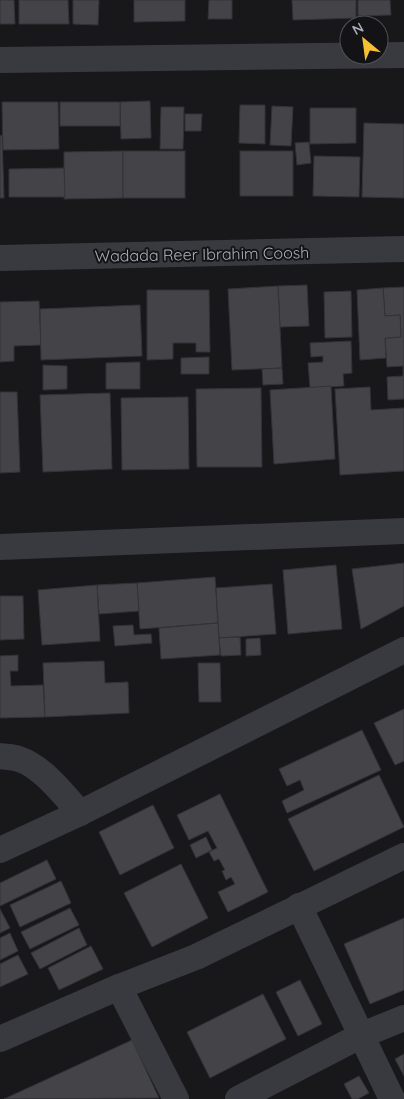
<svg xmlns="http://www.w3.org/2000/svg" width="404" height="1099" font-family="Quicksand,sans-serif">
<rect width="100%" height="100%" fill="#18181b"/>
<!-- building -->
<g fill="#434348" stroke="#333237">
<path d="M 0,0 L 14,0 L 15,24 L 0,24 Z"/>
<path d="M 19,0 L 68,0 L 69,24 L 19,24 Z"/>
<path d="M 73,0 L 99,0 L 98,25 L 73,24 Z"/>
<path d="M 134,0 L 185,0 L 185,21 L 134,22 Z"/>
<path d="M 209,0 L 232,0 L 232,19 L 208,19 Z"/>
<path d="M 292,0 L 356,0 L 356,18 L 293,20 Z"/>
<path d="M 358,0 L 390,0 L 391,15 L 358,16 Z"/>
<path d="M 150,101 L 151,138 L 121,139 L 120,102 Z"/>
<path d="M 2,102 L 58,102 L 59,149 L 3,150 Z"/>
<rect x="60" y="102" width="60" height="24"/>
<path d="M 240,105 L 265,105 L 265,144 L 239,143 Z"/>
<path d="M 272,106 L 293,107 L 291,146 L 270,145 Z"/>
<path d="M 161,107 L 184,107 L 183,149 L 160,149 Z"/>
<path d="M 310,108 L 356,108 L 356,143 L 310,144 Z"/>
<path d="M 185,114 L 202,114 L 201,131 L 185,131 Z"/>
<path d="M 364,123 L 404,124 L 404,198 L 362,197 Z"/>
<path d="M 2,135 L 4,198 L 0,198 L 0,136 Z"/>
<path d="M 309,142 L 311,163 L 297,165 L 295,143 Z"/>
<path d="M 123,151 L 123,198 L 64,199 L 64,152 Z"/>
<rect x="123" y="151" width="62" height="47"/>
<rect x="240" y="151" width="53" height="45"/>
<path d="M 314,156 L 360,157 L 359,197 L 313,196 Z"/>
<path d="M 64,168 L 65,197 L 9,197 L 9,169 Z"/>
<path d="M 307,285 L 309,326 L 280,327 L 278,286 Z"/>
<path d="M 278,286 L 282,368 L 232,370 L 228,289 Z"/>
<path d="M 404,287 L 404,399 L 388,400 L 387,377 L 403,376 L 403,366 L 387,367 L 385,338 L 401,337 L 400,315 L 385,316 L 383,288 Z"/>
<path d="M 383,288 L 385,316 L 400,315 L 401,337 L 385,338 L 386,358 L 360,360 L 357,290 Z"/>
<path d="M 147,290 L 209,290 L 210,352 L 196,352 L 196,343 L 173,343 L 173,359 L 147,360 Z"/>
<path d="M 351,291 L 352,337 L 325,338 L 324,292 Z"/>
<path d="M 39,301 L 41,345 L 14,346 L 14,361 L 0,362 L 0,302 Z"/>
<path d="M 140,305 L 142,356 L 41,360 L 40,309 Z"/>
<path d="M 351,341 L 352,373 L 343,374 L 344,386 L 310,388 L 308,363 L 323,362 L 323,356 L 311,357 L 310,343 Z"/>
<path d="M 209,357 L 209,374 L 181,374 L 181,358 Z"/>
<path d="M 140,362 L 140,389 L 106,389 L 106,363 Z"/>
<path d="M 43,365 L 67,366 L 67,389 L 43,390 Z"/>
<path d="M 282,368 L 283,384 L 263,385 L 262,369 Z"/>
<path d="M 331,386 L 335,459 L 274,464 L 270,390 Z"/>
<path d="M 370,387 L 371,410 L 404,408 L 404,471 L 340,475 L 335,389 Z"/>
<path d="M 261,388 L 262,467 L 197,467 L 196,389 Z"/>
<path d="M 0,392 L 17,392 L 20,472 L 0,473 Z"/>
<path d="M 110,393 L 112,469 L 43,472 L 40,395 Z"/>
<path d="M 188,397 L 189,469 L 122,470 L 121,398 Z"/>
<path d="M 404,563 L 404,606 L 361,629 L 352,569 Z"/>
<path d="M 336,565 L 342,629 L 288,634 L 283,570 Z"/>
<path d="M 215,577 L 218,623 L 140,629 L 137,583 Z"/>
<path d="M 137,583 L 139,611 L 99,614 L 97,585 Z"/>
<path d="M 272,584 L 276,634 L 219,638 L 216,588 Z"/>
<path d="M 97,585 L 100,641 L 42,645 L 38,590 Z"/>
<path d="M 0,596 L 23,596 L 24,639 L 0,640 Z"/>
<path d="M 218,623 L 220,655 L 161,659 L 159,628 Z"/>
<path d="M 133,625 L 134,635 L 151,634 L 152,643 L 115,646 L 113,626 Z"/>
<path d="M 240,637 L 241,655 L 221,656 L 219,638 Z"/>
<path d="M 260,638 L 261,655 L 246,656 L 246,639 Z"/>
<path d="M 18,655 L 18,671 L 10,671 L 11,686 L 43,685 L 45,717 L 0,718 L 0,656 Z"/>
<path d="M 104,661 L 105,683 L 128,682 L 129,713 L 45,717 L 43,663 Z"/>
<path d="M 198,663 L 220,663 L 221,702 L 199,702 Z"/>
<path d="M 404,709 L 404,761 L 395,765 L 374,723 Z"/>
<path d="M 362,730 L 381,770 L 287,813 L 282,801 L 304,790 L 300,780 L 287,786 L 279,769 Z"/>
<path d="M 379,775 L 404,827 L 314,871 L 288,819 Z"/>
<path d="M 220,794 L 268,892 L 228,912 L 218,892 L 235,884 L 231,877 L 226,880 L 222,871 L 225,870 L 219,859 L 214,861 L 209,852 L 217,848 L 208,831 L 189,840 L 177,815 Z"/>
<path d="M 153,805 L 174,848 L 120,875 L 99,832 Z"/>
<path d="M 206,837 L 212,850 L 196,858 L 190,845 Z"/>
<path d="M 47,860 L 56,879 L 0,906 L 0,883 Z"/>
<path d="M 181,864 L 208,918 L 152,947 L 124,893 Z"/>
<path d="M 61,881 L 71,903 L 20,927 L 10,905 Z"/>
<path d="M 70,908 L 79,925 L 30,949 L 21,932 Z"/>
<path d="M 0,909 L 10,928 L 0,933 Z"/>
<path d="M 404,918 L 404,990 L 370,1004 L 344,944 Z"/>
<path d="M 79,928 L 87,945 L 40,969 L 31,953 Z"/>
<path d="M 10,933 L 18,951 L 0,960 L 0,938 Z"/>
<path d="M 91,946 L 103,969 L 59,990 L 48,968 Z"/>
<path d="M 18,955 L 28,974 L 0,987 L 0,964 Z"/>
<path d="M 300,980 L 322,1024 L 298,1036 L 276,992 Z"/>
<path d="M 263,994 L 286,1039 L 210,1078 L 187,1032 Z"/>
<path d="M 132,1040 L 159,1098 L 4,1099 Z"/>
<path d="M 404,1054 L 404,1076 L 395,1059 Z"/>
<path d="M 359,1076 L 369,1093 L 358,1099 L 352,1099 L 344,1084 Z"/>
</g>
<g fill="none" stroke-linecap="round" stroke-linejoin="round">
<!-- street -->
<g stroke="#393a40" stroke-width="26">
<path d="M 0,60 L 404,55"/>
<path d="M 0,258 L 404,249"/>
<path d="M 0,547 L 404,531"/>
<path d="M 0,756 C 6,757 13,757 19,759 C 43,767 64,795 80,813"/>
<path d="M 0,850 L 80,813 L 404,650"/>
<path d="M 299,906 L 392,1099"/>
<path d="M 119,987 L 176,1099"/>
<path d="M 0,1039 L 119,987 L 196,957 L 404,856"/>
<path d="M 238,1099 L 362,1035 L 404,1018"/>
</g>
</g>
<g text-anchor="middle" stroke-width="4" stroke-linejoin="round" paint-order="stroke">
<!-- street labels -->
<g font-size="16" fill="#aaafbb" stroke="#131316">
<text transform="translate(202 254) rotate(-1)" y="6">Wadada Reer Ibrahim Coosh</text>
</g>
</g>
<!-- north arrow -->
<g transform="translate(364 40) rotate(331)"><circle r="24" fill="#131316" stroke="#4f5158"/>
<path d="M0-4L9 19L0 12L-9 19Z" fill="#f7bf34"/>
<text y="-8" font-size="14" font-weight="bold" text-anchor="middle" fill="#aaafbb">N</text>
</g>
</svg>
